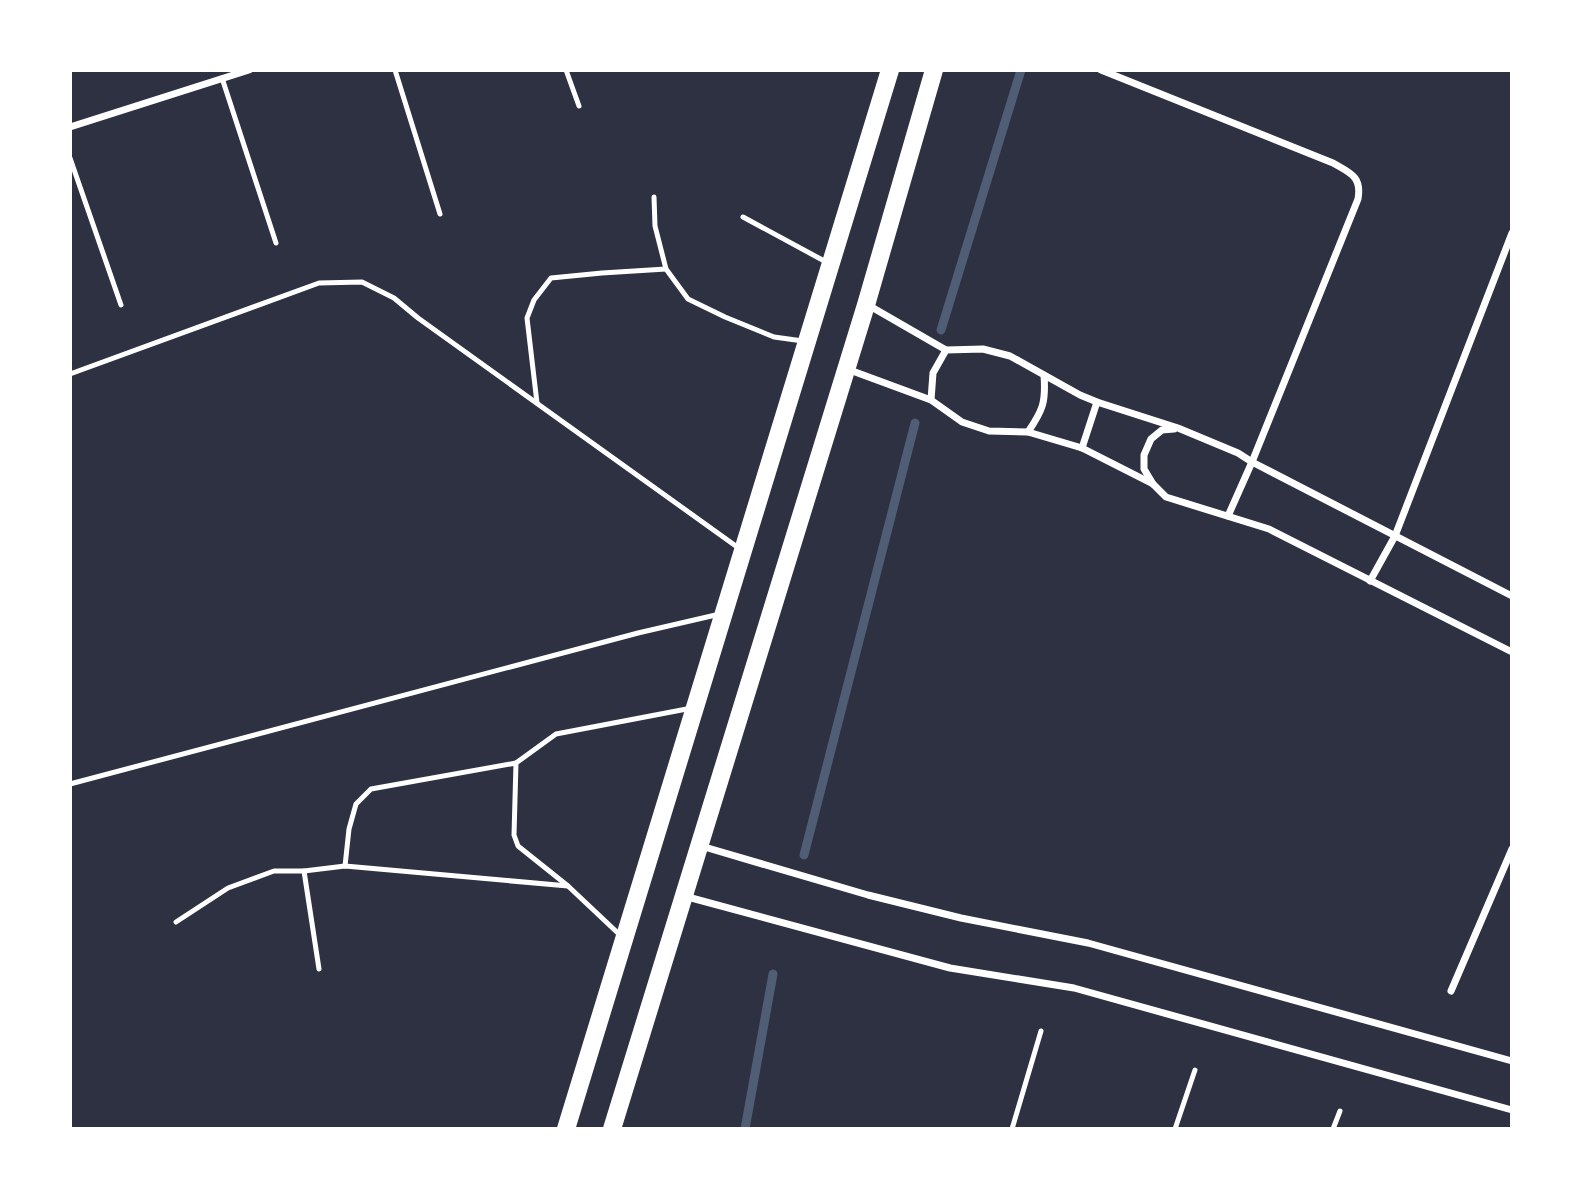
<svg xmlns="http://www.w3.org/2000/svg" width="1582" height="1199" font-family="Raleway,sans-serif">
<rect width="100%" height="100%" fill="#2d3142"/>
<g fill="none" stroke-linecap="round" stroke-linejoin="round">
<!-- stream -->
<g stroke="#4f5d75" stroke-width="9">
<path d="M 941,330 L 1021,70"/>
<path d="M 804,855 L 915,423"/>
<path d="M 745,1129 L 773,974"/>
</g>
<!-- service -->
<g stroke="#fff" stroke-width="5">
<path d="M 395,70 L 440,214"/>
<path d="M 566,70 L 579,106"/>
<path d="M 222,78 L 276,243"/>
<path d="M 70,158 L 121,305"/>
<path d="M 654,197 L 655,226 L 666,269 L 688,299 L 725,317 L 774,337 L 803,341"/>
<path d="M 743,217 L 828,263"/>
<path d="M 70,374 L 319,283 L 362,282 L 394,298 L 418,318 L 740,549"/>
<path d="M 537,403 L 527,318 L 534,300 L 551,278 L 602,273 L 666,269"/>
<path d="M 70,784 L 638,633 L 720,614"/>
<path d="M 345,866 L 349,829 L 356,804 L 371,789 L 516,763"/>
<path d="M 304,871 L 319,969"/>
<path d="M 176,922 L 228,888 L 274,871 L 304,871 L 345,866 L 568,886"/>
<path d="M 620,935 L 568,886 L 518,846 L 514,835 L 516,763 L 556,734 L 692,708"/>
<path d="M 1012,1129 L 1041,1031"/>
<path d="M 1175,1129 L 1195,1070"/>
<path d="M 1333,1129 L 1340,1111"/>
</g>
<!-- minor -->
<g stroke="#fff" stroke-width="7">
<path d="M 1101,70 L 1333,163 C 1350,173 1362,176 1358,199 L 1252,462 L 1228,516"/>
<path d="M 70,127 L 249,70"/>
<path d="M 868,305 L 946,350"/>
<path d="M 847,369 L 931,400"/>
<path d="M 1044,375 C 1046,402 1043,410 1028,432 L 989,431 L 962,422 L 931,400 L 933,373 L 946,350 L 983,349 L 1010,356 L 1080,395 L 1097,402 L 1178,428 L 1238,453 L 1252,462 L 1512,596"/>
<path d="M 1028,432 L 1082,448 L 1153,484 L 1166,497 L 1269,529 L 1512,652"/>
<path d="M 1082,448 L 1097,402"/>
<path d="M 1153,484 L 1144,469 L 1144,455 L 1151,439 L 1162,430 L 1174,429"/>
<path d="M 1370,581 L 1395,536 L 1512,233"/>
<path d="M 701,846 L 868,895 L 961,918 L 1088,943 L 1512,1061"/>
<path d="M 684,896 L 950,968 L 1074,988 L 1512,1110"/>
<path d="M 1451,991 L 1512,849"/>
</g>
<!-- primary -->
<g stroke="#fff" stroke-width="18">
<path d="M 566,1129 L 890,70"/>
<path d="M 612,1129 L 866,305 L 934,70"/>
</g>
</g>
<!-- border -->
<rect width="1582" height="1199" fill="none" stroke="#ffffff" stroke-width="144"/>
</svg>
